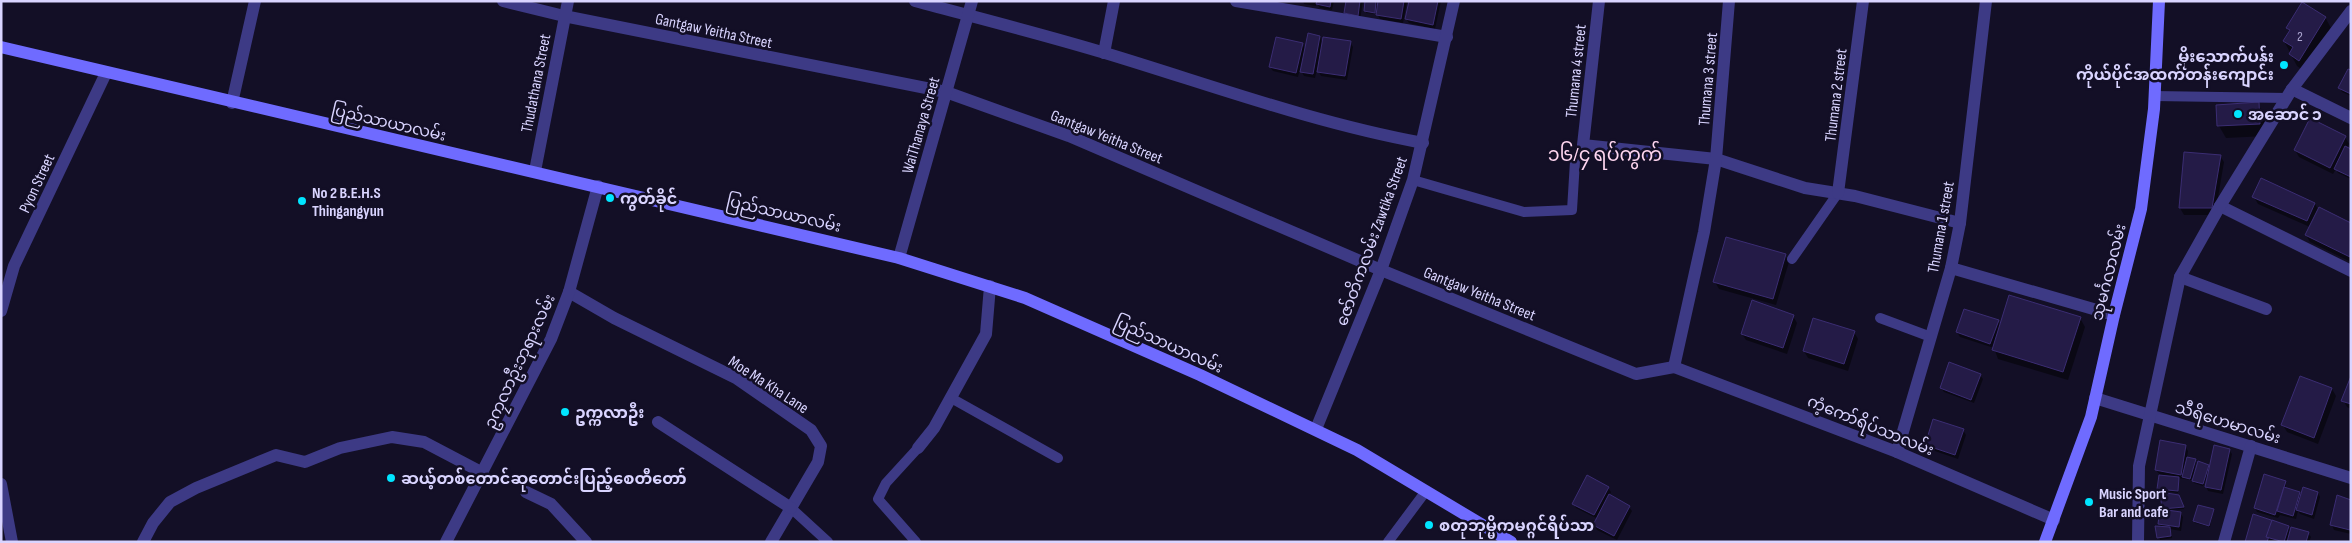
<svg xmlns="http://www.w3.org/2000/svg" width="2352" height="543" font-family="'Sofia Sans Condensed','Noto Sans Myanmar',sans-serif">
<rect width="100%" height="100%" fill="#130f26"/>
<!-- shadow -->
<g fill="#0007">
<path d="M 1303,1 L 1334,1 L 1332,10 L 1320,8 L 1316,2 L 1316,6 L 1304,4 Z"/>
<path d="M 1347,1 L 1363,1 L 1360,20 L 1347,17 L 1345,13 Z"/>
<path d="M 1366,1 L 1377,1 L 1376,6 L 1378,7 L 1379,1 L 1407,1 L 1403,23 L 1380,19 L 1375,11 L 1375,14 L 1366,13 Z"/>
<path d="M 1410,1 L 1441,1 L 1435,29 L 1409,23 L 1405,17 Z"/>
<path d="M 2325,17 L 2332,30 L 2306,72 L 2297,66 L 2284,41 L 2290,32 L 2287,28 Z"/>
<path d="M 1319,37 L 1323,43 L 1350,42 L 1353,47 L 1347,80 L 1321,76 L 1317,69 L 1315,78 L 1304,76 L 1300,69 L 1298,77 L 1273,71 L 1270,67 L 1302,44 L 1306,50 Z"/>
<path d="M 2351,72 L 2351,96 L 2342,92 L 2340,88 Z"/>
<path d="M 2258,104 L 2265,116 L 2266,136 L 2226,138 L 2219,126 Z"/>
<path d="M 2345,137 L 2349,144 L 2346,149 L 2351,151 L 2351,179 L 2338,173 L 2336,169 L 2333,174 L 2299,157 L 2295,150 Z"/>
<path d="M 2185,154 L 2220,156 L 2224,162 L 2215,215 L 2184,215 L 2180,208 Z"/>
<path d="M 2254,197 L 2315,204 L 2319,211 L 2351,224 L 2351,262 L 2310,242 L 2306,235 L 2310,227 L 2258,204 Z"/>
<path d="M 1785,255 L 1789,262 L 1776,305 L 1719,289 L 1715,282 Z"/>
<path d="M 1793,316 L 1797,323 L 1787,354 L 1746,340 L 1742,334 Z"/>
<path d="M 2080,318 L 2085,327 L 2068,380 L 1998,359 L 1994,348 L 1960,337 L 1957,332 L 1998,322 L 2001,326 Z"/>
<path d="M 1854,332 L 1858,339 L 1848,371 L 1808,358 L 1804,351 Z"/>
<path d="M 1980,375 L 1983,379 L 1974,403 L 1944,392 L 1941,388 Z"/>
<path d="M 2300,378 L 2332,389 L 2336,396 L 2318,444 L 2287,432 L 2283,425 Z"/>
<path d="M 2351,380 L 2351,409 L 2347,407 L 2343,400 Z"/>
<path d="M 1963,430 L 1966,435 L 1958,459 L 1929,449 L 1926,444 Z"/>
<path d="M 2185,446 L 2188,451 L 2187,458 L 2196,462 L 2194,471 L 2196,472 L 2208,466 L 2210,469 L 2229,450 L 2232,454 L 2223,494 L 2208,491 L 2206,486 L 2207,480 L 2206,479 L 2203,486 L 2194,483 L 2192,478 L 2191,480 L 2178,478 L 2178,493 L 2159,490 L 2160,475 L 2156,470 Z"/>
<path d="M 2285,482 L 2286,489 L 2299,493 L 2301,496 L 2318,493 L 2320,497 L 2314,519 L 2300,514 L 2298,511 L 2296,519 L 2280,515 L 2278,518 L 2257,512 L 2255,508 Z"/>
<path d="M 1608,488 L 1611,492 L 1609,496 L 1629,507 L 1632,511 L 1617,540 L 1597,530 L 1594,525 L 1598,519 L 1576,508 L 1574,504 Z"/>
<path d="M 2162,494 L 2180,498 L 2184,509 L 2169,510 L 2180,513 L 2183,517 L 2181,531 L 2170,529 L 2172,538 L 2160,540 L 2157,527 L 2162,528 L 2159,524 L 2163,510 Z"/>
<path d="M 2351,501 L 2351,534 L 2334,530 L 2332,525 Z"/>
<path d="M 2213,510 L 2210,527 L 2195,523 L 2194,521 Z"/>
<path d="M 2288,527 L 2291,532 L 2308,533 L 2311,537 L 2309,542 L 2246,542 Z"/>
</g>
<!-- building -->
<g fill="#241b47" stroke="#3b2d73">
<path d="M 1317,1 L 1331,1 L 1330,7 L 1316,4 Z"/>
<path d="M 1346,1 L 1360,1 L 1358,16 L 1344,13 Z"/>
<path d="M 1365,1 L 1376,1 L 1375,13 L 1364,11 Z"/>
<path d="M 1378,1 L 1404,1 L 1401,19 L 1376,15 Z"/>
<path d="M 1409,1 L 1438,1 L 1433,25 L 1405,19 Z"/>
<path d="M 2302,2 L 2326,17 L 2299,61 L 2289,54 L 2293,47 L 2283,41 L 2290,30 L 2286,28 Z"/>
<path d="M 1308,33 L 1320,36 L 1313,74 L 1300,72 Z"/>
<path d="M 1276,37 L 1303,43 L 1296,73 L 1269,67 Z"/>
<path d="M 1323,37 L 1351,41 L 1345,76 L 1317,72 Z"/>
<path d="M 2348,69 L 2351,70 L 2351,94 L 2338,88 Z"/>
<path d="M 2259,102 L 2260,124 L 2217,126 L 2216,105 Z"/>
<path d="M 2310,118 L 2346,136 L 2330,168 L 2294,150 Z"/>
<path d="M 2345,146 L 2351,149 L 2351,177 L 2334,169 Z"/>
<path d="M 2184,152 L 2221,155 L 2212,208 L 2179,208 Z"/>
<path d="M 2261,178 L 2315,203 L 2307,221 L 2252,197 Z"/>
<path d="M 2319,207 L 2351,223 L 2350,257 L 2305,235 Z"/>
<path d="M 1726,237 L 1786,254 L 1773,299 L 1713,282 Z"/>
<path d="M 2009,295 L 2081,317 L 2063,372 L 1992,350 Z"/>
<path d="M 1752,300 L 1794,315 L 1783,348 L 1741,334 Z"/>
<path d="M 1964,309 L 1999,320 L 1990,344 L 1956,332 Z"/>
<path d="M 1813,318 L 1855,331 L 1844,364 L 1803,351 Z"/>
<path d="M 1949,362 L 1981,374 L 1971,400 L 1940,388 Z"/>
<path d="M 2300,376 L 2332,388 L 2314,438 L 2281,425 Z"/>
<path d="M 2351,376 L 2351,404 L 2341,401 Z"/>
<path d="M 1933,419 L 1964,429 L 1955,455 L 1925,445 Z"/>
<path d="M 2160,440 L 2186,445 L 2181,475 L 2155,470 Z"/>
<path d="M 2214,445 L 2230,449 L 2221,490 L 2205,487 Z"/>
<path d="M 2187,457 L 2196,459 L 2190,479 L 2182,477 Z"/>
<path d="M 2198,461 L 2209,465 L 2203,484 L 2192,481 Z"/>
<path d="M 2264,474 L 2286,481 L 2275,515 L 2254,508 Z"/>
<path d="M 1587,475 L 1609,487 L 1594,515 L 1572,504 Z"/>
<path d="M 2159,475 L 2179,477 L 2178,491 L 2157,489 Z"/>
<path d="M 2284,487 L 2300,492 L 2293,516 L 2277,511 Z"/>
<path d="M 2303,487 L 2318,492 L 2312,515 L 2296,510 Z"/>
<path d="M 2160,492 L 2179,495 L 2184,507 L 2162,509 Z"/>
<path d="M 1609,494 L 1630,506 L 1614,536 L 1593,525 Z"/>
<path d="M 2337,495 L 2351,500 L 2350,530 L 2330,525 Z"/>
<path d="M 2198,505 L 2214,509 L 2209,526 L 2193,521 Z"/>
<path d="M 2160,509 L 2181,512 L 2179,527 L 2158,524 Z"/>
<path d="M 2253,514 L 2274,521 L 2267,542 L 2245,542 Z"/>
<path d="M 2272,520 L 2289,526 L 2284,542 L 2266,537 Z"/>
<path d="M 2155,526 L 2170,527 L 2171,536 L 2157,538 Z"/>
<path d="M 2291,527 L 2309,532 L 2306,542 L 2287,542 Z"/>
</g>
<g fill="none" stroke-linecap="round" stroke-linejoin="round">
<!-- lane -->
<g stroke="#3d3a85" stroke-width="10">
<path d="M 2154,96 L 2287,98"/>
<path d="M 1413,180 L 1524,212 L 1572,210 L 1575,161 L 1583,145"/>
<path d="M 1792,259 L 1838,193"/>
<path d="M 1880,318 L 1931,337"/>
<path d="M 951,398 L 1058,458"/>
<path d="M 791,508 L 828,542"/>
<path d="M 916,542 L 878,499 L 886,483 L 918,448"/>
<path d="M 1388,542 L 1426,491"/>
</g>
<!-- street -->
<g stroke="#3d3a85" stroke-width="12">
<path d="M 503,1 L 564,16 L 946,92 L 1069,136 L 1381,270 L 1636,374 L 1674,367"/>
<path d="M 915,1 C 978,18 1042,34 1105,53 C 1211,85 1314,123 1423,143"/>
<path d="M 1236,1 L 1447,37"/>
<path d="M 1599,1 L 1583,145 L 1716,159 L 1805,188 L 1855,196 L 1960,223"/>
<path d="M 1104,53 L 1114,1"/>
<path d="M 2292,89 L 2351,118"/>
<path d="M 232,103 L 255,1"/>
<path d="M 535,171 L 568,1"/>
<path d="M 1838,193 L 1863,1"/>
<path d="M 2220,206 L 2351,271"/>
<path d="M 899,258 L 972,1"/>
<path d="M 1951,268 L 2114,315"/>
<path d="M 2180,277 L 2266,309"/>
<path d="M 569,292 L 614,318 L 736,378 L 811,430 L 821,446 L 818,462 L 771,542"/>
<path d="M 1,311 L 14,266 L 106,73"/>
<path d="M 1674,367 L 1897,452 L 2054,520"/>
<path d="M 1674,367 L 1704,232 L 1716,159 L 1729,1"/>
<path d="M 2095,398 L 2351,478"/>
<path d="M 658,422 L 791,508"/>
<path d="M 1316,429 L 1381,270 L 1413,180 L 1454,1"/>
<path d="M 918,448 L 934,428 L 986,334 L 990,286"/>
<path d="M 1897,452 L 1951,268 L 1960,223 L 1986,1"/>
<path d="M 1,484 L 12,542"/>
<path d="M 526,492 L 551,504 L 586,542"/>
<path d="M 143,542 L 153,523 L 170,502 L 196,488 L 276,455 L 305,462 L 340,448 L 392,437 L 424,442 L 483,473"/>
<path d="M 446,542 L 551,339 L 569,292 L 598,186"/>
<path d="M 2138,542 L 2139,466 L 2180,277 L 2220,206 L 2292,89 L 2351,11"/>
<path d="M 2224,542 L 2251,446"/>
</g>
<!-- secondary -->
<g stroke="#6f6bff" stroke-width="12">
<path d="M 1,47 L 899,258 L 1025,298 L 1200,375 L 1357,450 L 1511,542"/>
<path d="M 2045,542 L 2091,417 L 2114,315 L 2141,209 L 2154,109 L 2159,1"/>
</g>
</g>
<!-- markers -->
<g fill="#00e5ff" stroke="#130f26" stroke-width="2">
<circle cx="2284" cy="65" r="5"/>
<circle cx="2238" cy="114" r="5"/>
<circle cx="610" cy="198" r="5"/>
<circle cx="302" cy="201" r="5"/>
<circle cx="565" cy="412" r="5"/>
<circle cx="391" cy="478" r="5"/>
<circle cx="2089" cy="502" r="5"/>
<circle cx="1429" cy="525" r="5"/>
</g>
<g text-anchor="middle" stroke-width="5" stroke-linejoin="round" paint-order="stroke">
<!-- number labels -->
<g font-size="14" fill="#aca6d1">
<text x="2300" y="41">2</text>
</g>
<!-- street labels -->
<g font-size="16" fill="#d9d4ff" stroke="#130f26">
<text transform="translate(714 30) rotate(12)" y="6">Gantgaw Yeitha Street</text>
<text transform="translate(1575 71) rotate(-84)" y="6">Thumana 4 street</text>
<text transform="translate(1707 79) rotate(-85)" y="6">Thumana 3 street</text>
<text transform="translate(535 83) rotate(-79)" y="6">Thudathana Street</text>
<text transform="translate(1835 95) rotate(-83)" y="6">Thumana 2 street</text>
<text transform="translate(389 122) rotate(13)" y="6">ပြည်သာယာလမ်း</text>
<text transform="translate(920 125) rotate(-74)" y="6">WaiThanaya Street</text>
<text transform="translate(1107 136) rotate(22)" y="6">Gantgaw Yeitha Street</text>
<text transform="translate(36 183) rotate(-65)" y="6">Pyon Street</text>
<text transform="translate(784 213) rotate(13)" y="6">ပြည်သာယာလမ်း</text>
<text transform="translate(1940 227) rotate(-80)" y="6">Thumana 1 street</text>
<text transform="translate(1371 241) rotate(-70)" y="6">ဇော်တိကလမ်း Zawtika Street</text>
<text transform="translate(2108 272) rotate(-76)" y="6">သုမင်္ဂလာလမ်း</text>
<text transform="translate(1480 293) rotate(22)" y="6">Gantgaw Yeitha Street</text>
<text transform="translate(1169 344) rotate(24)" y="6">ပြည်သာယာလမ်း</text>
<text transform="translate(519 361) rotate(-65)" y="6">ဥကၠလာဦးဘုရားလမ်း</text>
<text transform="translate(769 384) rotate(33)" y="6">Moe Ma Kha Lane</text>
<text transform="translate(2228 422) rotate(17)" y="6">သီရိဟေမာလမ်း</text>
<text transform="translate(1871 425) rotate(22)" y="6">ကံ့ကော်ရိပ်သာလမ်း</text>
</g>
<!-- poi labels -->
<g font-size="16" font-weight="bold" fill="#d9d4ff" stroke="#130f26" text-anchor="start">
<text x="2274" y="62" text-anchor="end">မိုးသောက်ပန်း<tspan x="2274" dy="18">ကိုယ်ပိုင်အထက်တန်းကျောင်း</tspan></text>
<text x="2248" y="120">အဆောင် ၁</text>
<text x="312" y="198">No 2 B.E.H.S<tspan x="312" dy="18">Thingangyun</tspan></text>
<text x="620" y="204">ကွတ်ခိုင်</text>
<text x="575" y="418">ဥက္ကလာဦး</text>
<text x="401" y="484">ဆယ့်တစ်တောင်ဆုတောင်းပြည့်စေတီတော်</text>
<text x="2099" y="499">Music Sport<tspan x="2099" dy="18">Bar and cafe</tspan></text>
<text x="1439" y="531">စတုဘုမ္မိကမဂ္ဂင်ရိပ်သာ</text>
</g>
<!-- quarter labels -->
<g font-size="19" fill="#ffd6f0" stroke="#130f26">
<text x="1605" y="161">၁၆/၄ ရပ်ကွက်</text>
</g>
</g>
<!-- border -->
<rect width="2352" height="543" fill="none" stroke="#d9d4ff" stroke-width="5"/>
</svg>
